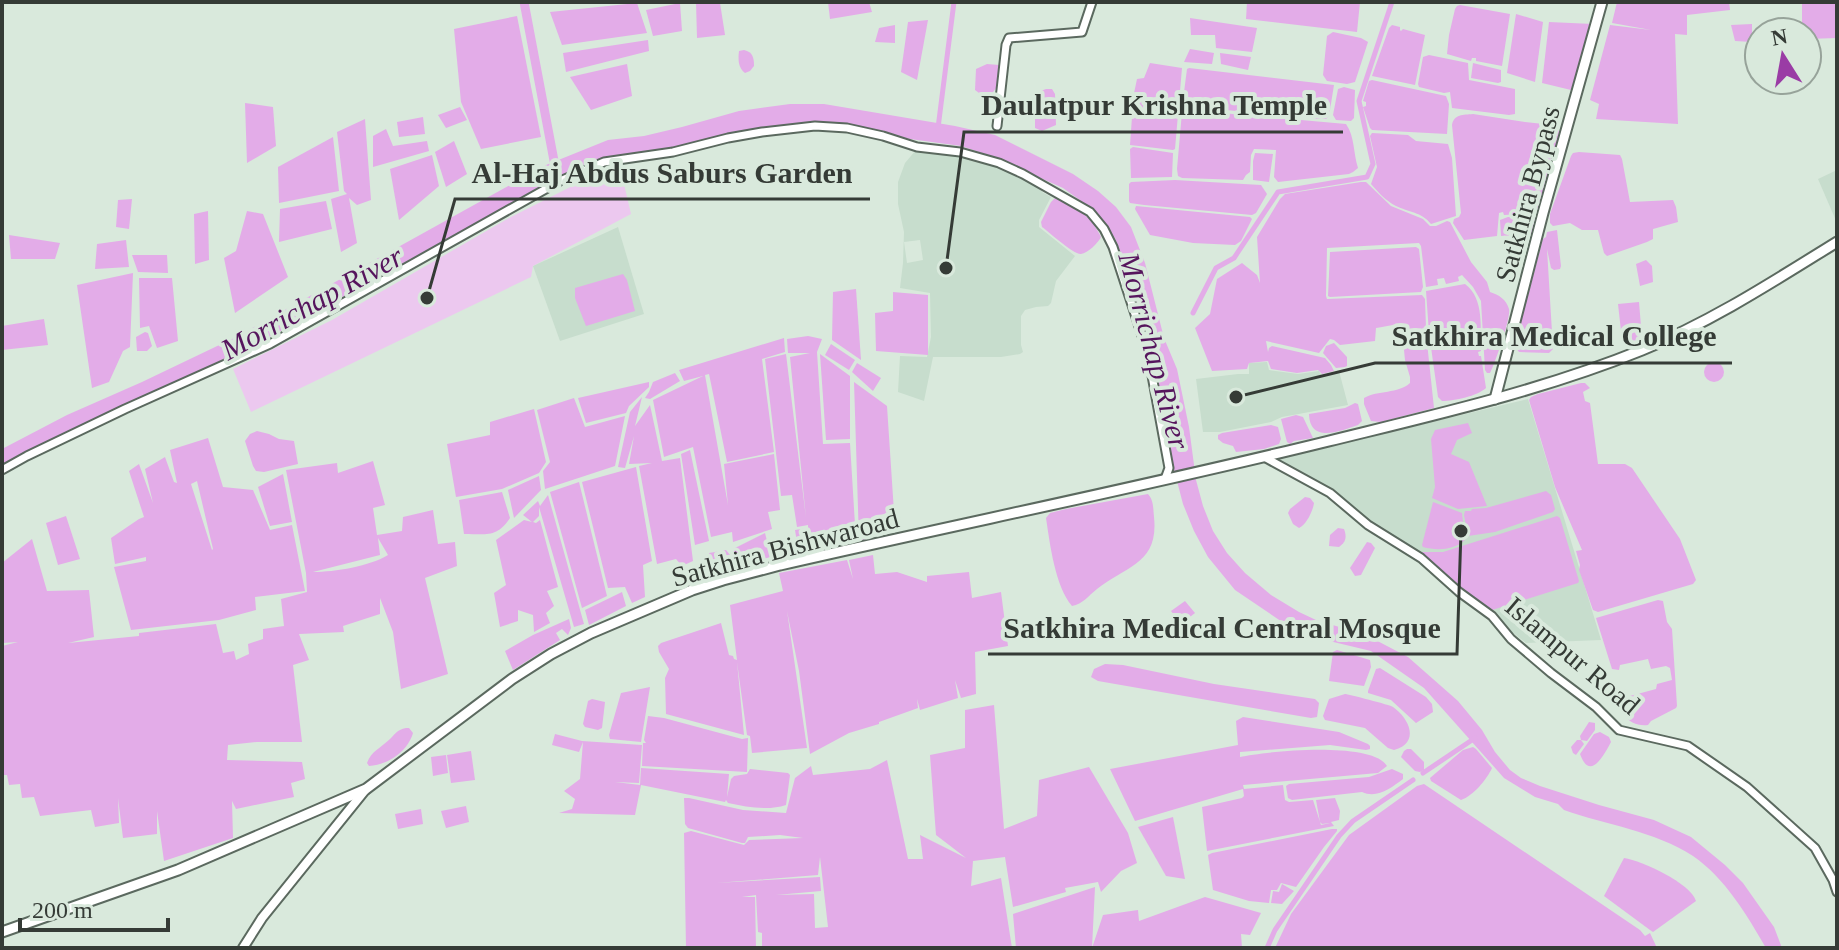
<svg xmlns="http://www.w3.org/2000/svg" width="1839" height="950" font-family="'Times New Roman',serif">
<rect width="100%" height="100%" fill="#d9e9dc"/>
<!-- built -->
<g fill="#c7ddcd" fill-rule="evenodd">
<path d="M 916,150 L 972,158 L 1015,173 L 1044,188 L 1042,192 L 1051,197 L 1039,220 L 1039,227 L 1075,256 L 1056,281 L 1051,303 L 1048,306 L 1036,307 L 1025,310 L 1021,316 L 1021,345 L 1023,352 L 1020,354 L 1001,357 L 933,357 L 924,401 L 898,392 L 900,356 L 927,357 L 931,337 L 930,293 L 900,288 L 903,263 L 904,232 L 898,204 L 898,182 L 905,163 ZM 920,240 L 923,260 L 907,263 L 904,242 Z"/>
<path d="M 1837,170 L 1837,223 L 1818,179 Z"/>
<path d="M 618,227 L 644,314 L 560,341 L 533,266 Z"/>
<path d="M 1267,362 L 1269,370 L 1298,374 L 1319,371 L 1321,375 L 1339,371 L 1348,405 L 1282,417 L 1271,422 L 1220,432 L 1203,432 L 1196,379 L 1238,374 L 1249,374 L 1249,363 Z"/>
<path d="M 1528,399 L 1601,640 L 1526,643 L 1365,516 L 1277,459 Z"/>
</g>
<!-- green -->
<path fill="#ecc8ef" d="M 620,167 L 631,214 L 533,266 L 531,277 L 251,412 L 233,369 L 332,320 L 509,218 L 606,169 Z"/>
<!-- water -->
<g fill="#e3ace8" fill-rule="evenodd">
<path d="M 696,2 L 720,3 L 725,35 L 697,38 Z"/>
<path d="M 828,2 L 869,2 L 872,12 L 830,19 Z"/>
<path d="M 1247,2 L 1360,2 L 1357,32 L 1246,19 Z"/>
<path d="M 1617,2 L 1729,2 L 1730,10 L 1687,15 L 1687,35 L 1675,34 L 1678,124 L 1596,119 L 1599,104 L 1590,100 L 1610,25 L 1651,30 L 1612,23 Z"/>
<path d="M 1802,2 L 1837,2 L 1837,38 L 1807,39 L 1807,32 L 1802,32 Z"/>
<path d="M 637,3 L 647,33 L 562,45 L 550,12 Z"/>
<path d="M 680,3 L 682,31 L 653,36 L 646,10 Z"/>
<path d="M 1460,5 L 1510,14 L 1502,66 L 1476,61 L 1476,58 L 1472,58 L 1471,61 L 1447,54 L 1449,35 L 1455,9 L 1457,6 Z"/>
<path d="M 1516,14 L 1543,22 L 1535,82 L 1507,73 Z"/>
<path d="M 517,16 L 541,137 L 481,149 L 461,102 L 454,29 Z"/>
<path d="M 1190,18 L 1257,28 L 1252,52 L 1216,48 L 1215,35 L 1191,35 Z"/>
<path d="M 928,20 L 917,80 L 901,72 L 908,22 Z"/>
<path d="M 1549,22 L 1593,24 L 1571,90 L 1542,83 Z"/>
<path d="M 1752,24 L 1752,42 L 1735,41 L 1731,25 Z"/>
<path d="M 895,25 L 895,43 L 875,42 L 879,28 Z"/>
<path d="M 1392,25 L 1400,27 L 1400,30 L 1401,31 L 1403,29 L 1425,35 L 1415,85 L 1372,76 L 1389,28 Z"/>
<path d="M 1333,32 L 1361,38 L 1368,42 L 1355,82 L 1347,84 L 1327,81 L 1323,75 L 1327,36 Z"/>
<path d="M 648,40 L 649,51 L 566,72 L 563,53 Z"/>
<path d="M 1190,49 L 1214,53 L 1212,64 L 1184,62 Z"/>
<path d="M 744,50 C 753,52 754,58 754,66 L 750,71 L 745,73 C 738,68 738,59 739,51 Z"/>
<path d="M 1220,53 L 1251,57 L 1248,70 L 1221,64 Z"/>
<path d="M 1429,55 L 1468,63 L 1469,80 L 1515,89 L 1515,114 L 1509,115 L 1452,108 L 1450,92 L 1444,93 L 1419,87 L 1418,84 L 1423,57 Z"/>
<path d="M 1150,63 L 1182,68 L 1175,149 L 1173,150 L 1130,145 L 1133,103 L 1135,101 L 1133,98 L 1137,79 L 1144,78 Z"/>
<path d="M 1473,63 L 1501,70 L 1501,82 L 1498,83 L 1471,78 Z"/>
<path d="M 627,64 L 632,96 L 591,110 L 570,77 Z"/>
<path d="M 987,64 L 999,65 C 1003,81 997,88 987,99 L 975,90 L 976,69 Z"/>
<path d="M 1189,68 L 1334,85 L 1329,116 L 1326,119 L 1320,119 L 1185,106 L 1183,100 L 1187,69 Z"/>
<path d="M 1372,80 L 1446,96 L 1449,104 L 1447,134 L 1372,130 L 1370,128 L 1363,107 L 1366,106 L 1366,102 L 1363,101 L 1369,81 Z"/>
<path d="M 1344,87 L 1355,90 L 1354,118 L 1351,121 L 1336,120 L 1333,115 L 1338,89 Z"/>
<path d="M 1046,89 L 1052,89 L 1055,94 L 1056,125 L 1042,131 L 1035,128 L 1035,93 Z"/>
<path d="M 245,103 L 273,107 L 276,146 L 247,163 Z"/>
<path d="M 790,104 L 824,104 L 955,126 L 995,135 L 1073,174 L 1098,191 L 1116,207 L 1131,227 L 1145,263 L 1164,338 L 1177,369 L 1189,427 L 1196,480 L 1203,506 L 1213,531 L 1227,553 L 1245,573 L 1271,595 L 1299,612 L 1316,620 L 1366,635 L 1408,657 L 1458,701 L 1482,730 L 1495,752 L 1510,770 L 1521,778 L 1540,786 L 1599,805 L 1654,820 L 1691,837 L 1725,865 L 1743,883 L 1774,927 L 1782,948 L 1766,948 C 1747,915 1725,878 1693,856 C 1655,831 1606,825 1564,810 L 1558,804 L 1535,797 L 1504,778 L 1424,688 L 1371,651 L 1300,634 L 1235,590 L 1208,557 L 1194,531 L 1183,504 L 1171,458 L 1151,358 L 1130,279 L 1115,238 L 1091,208 L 1063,188 L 994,157 L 961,146 L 910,139 L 832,123 L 806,122 L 732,132 L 673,148 L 646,153 L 615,156 L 590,163 L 510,204 L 279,332 L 176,385 L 77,428 L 2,467 L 2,449 L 67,415 L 142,382 L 236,337 L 546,165 L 608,140 L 644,136 L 682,127 L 739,111 Z"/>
<path d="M 460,107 L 467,120 L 446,128 L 438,115 Z"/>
<path d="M 1188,110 L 1346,124 C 1355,137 1353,152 1358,168 L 1353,172 L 1349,174 L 1278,182 L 1274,177 L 1276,150 L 1254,149 L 1251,155 L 1250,172 L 1246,175 L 1243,180 L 1182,178 L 1178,176 L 1177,169 L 1182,112 Z"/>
<path d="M 1473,114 L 1525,122 L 1553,125 L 1562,134 L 1536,213 L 1504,215 L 1503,212 L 1499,213 L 1497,236 L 1464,240 L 1453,223 L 1454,219 L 1459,217 L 1461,213 L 1452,125 C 1454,114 1463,115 1473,114 Z"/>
<path d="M 423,117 L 425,134 L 399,137 L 397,122 Z"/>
<path d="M 365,119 L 371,200 L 357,205 L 349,198 L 357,243 L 341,252 L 331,199 L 347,194 L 344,191 L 337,132 Z"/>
<path d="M 386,129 L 393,146 L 427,141 L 429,151 L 373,167 L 373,136 Z"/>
<path d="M 1372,133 L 1408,135 L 1416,141 L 1448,144 L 1452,158 L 1456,216 L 1431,224 C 1422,212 1408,212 1396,206 C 1386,201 1378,192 1371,184 L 1377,167 L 1370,136 Z"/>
<path d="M 333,137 L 339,191 L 279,203 L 278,167 Z"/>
<path d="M 454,141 L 467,174 L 446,187 L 435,152 Z"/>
<path d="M 1133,147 L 1173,153 L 1172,177 L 1131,178 L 1130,149 Z"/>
<path d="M 1579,152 L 1620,155 L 1622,159 L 1630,202 L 1673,200 L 1676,207 L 1678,222 L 1653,229 L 1653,239 L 1647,242 L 1607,256 L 1604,253 L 1598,230 L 1582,230 L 1570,223 L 1553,226 L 1550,223 L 1550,214 L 1571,156 L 1573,153 Z"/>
<path d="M 1255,153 L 1273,154 L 1269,182 L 1253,180 L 1253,161 Z"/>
<path d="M 432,155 L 439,186 L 399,220 L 390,169 Z"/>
<path d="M 1175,180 L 1261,185 L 1267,194 L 1256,213 L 1252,215 L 1144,205 L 1130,203 L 1129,201 L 1129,184 L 1131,182 Z"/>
<path d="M 1361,182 L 1366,182 L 1391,206 L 1423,219 L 1430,226 L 1436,226 L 1447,221 L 1450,222 L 1471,262 L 1487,282 L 1490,292 C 1499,295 1506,299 1509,309 C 1511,318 1495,363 1490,373 L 1487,373 L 1485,370 L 1481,301 L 1473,287 L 1462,275 L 1458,277 L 1459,281 L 1446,284 L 1444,278 L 1437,279 L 1438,285 L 1426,287 L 1421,246 L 1419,243 L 1327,248 L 1326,296 L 1327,299 L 1422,295 L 1425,299 L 1426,328 L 1410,330 C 1402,321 1386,327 1376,328 L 1375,341 L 1340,345 L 1334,340 L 1330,339 L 1319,353 L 1266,341 L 1268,352 L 1269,348 L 1272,346 L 1325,358 L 1331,365 L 1334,371 L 1322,374 L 1318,370 L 1297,373 L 1271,369 L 1268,361 L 1249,363 L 1247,369 L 1212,371 L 1195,328 L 1210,314 L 1217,279 L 1242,263 L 1257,275 L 1260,283 L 1257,237 L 1280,199 L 1285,194 Z"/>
<path d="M 1058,195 C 1075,204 1093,219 1101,237 C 1098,243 1088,253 1081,254 C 1074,255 1049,232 1042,227 L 1041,222 L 1051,202 Z"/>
<path d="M 132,199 L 129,229 L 116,227 L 118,200 Z"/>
<path d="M 326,201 L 332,229 L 279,242 L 280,209 Z"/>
<path d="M 1136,206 L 1250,217 L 1252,219 L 1241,241 L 1235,245 L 1193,243 L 1150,235 L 1135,209 Z"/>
<path d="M 208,211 L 209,260 L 195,264 L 194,214 Z"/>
<path d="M 247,211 L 263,214 L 288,277 L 235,313 L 224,258 L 236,251 Z"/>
<path d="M 1508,217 L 1536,217 L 1537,219 L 1535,231 L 1531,234 L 1501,236 L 1500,220 Z"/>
<path d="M 1557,230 L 1561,266 L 1560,269 L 1554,270 L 1551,268 L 1547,249 L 1553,349 L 1549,353 L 1519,352 L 1516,348 L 1516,340 L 1543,239 L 1546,237 L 1547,232 Z"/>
<path d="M 9,235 L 60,243 L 55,259 L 11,259 Z"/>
<path d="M 126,240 L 129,267 L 95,269 L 97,244 Z"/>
<path d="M 1416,247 L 1419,249 L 1423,287 L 1421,292 L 1330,297 L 1328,296 L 1330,252 Z"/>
<path d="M 132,255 L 167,255 L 168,273 L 138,272 Z"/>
<path d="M 1646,260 L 1652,266 L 1653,282 L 1640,286 L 1636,264 Z"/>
<path d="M 133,273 L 130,347 L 123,351 L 109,382 L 92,388 L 77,285 Z"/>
<path d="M 623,274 L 627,280 L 635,311 L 586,326 L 575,298 L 575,288 Z"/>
<path d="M 139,278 L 172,278 L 178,341 L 157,348 L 149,326 L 140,328 Z"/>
<path d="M 1465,284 C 1485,299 1480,329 1481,351 L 1478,352 L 1479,356 L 1481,356 L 1486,388 C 1477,396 1455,401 1442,401 L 1438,397 L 1429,333 L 1426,291 Z"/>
<path d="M 856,289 L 861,360 L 832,340 L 833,292 Z"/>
<path d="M 893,292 L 928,295 L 928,355 L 876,351 L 875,313 L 893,311 Z"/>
<path d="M 1639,302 L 1642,338 L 1639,341 L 1622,340 L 1618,304 Z"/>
<path d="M 44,319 L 48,345 L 2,350 L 2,326 Z"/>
<path d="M 1418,330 L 1426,333 L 1434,408 L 1381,422 L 1371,421 L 1364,404 L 1364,398 C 1378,390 1398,394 1410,383 L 1410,377 L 1405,360 L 1403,340 L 1411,331 Z"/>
<path d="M 145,332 L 148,333 L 152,346 L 147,351 L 137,351 L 136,337 Z"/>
<path d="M 808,336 L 822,339 L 817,352 L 823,444 L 850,443 L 856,541 L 810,548 L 809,540 L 808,552 L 799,554 L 795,530 L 808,528 L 808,525 L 797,527 L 792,495 L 781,496 L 765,359 L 786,354 L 806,518 L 790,357 L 810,353 L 788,353 L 787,339 Z"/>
<path d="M 784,338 L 785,352 L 762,359 L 774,452 L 727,462 L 709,374 L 705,375 L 728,505 L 724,464 L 774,454 L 780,510 L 768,512 L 772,529 L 733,542 L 732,532 L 711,537 L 693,447 L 664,457 L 653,400 L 703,376 L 684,381 L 679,370 Z"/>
<path d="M 1334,343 L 1347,357 L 1347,366 L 1345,367 L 1336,368 L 1323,353 L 1326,346 Z"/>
<path d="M 831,344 L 855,360 L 849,370 L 825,355 Z"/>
<path d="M 820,354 L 850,376 L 850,439 L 826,440 Z"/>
<circle cx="1714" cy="372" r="10"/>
<path d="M 857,363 L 881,378 L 873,391 L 852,372 Z"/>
<path d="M 675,373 L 680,381 L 650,399 L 645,398 L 649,392 L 653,382 Z"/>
<path d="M 649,382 L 649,387 L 629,406 L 626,413 L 586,423 L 578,398 Z"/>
<path d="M 854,382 L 887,406 L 894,512 L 874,516 L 875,533 L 870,540 L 859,540 Z"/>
<path d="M 1581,383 L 1585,383 L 1590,388 L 1583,392 L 1585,401 L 1590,403 L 1598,464 L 1625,464 L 1632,468 L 1680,539 L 1696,580 L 1693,584 L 1598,612 L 1593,610 L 1579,570 L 1580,565 L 1576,551 L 1582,550 L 1555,487 L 1529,400 L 1531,397 L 1538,394 Z"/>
<path d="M 642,397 L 635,426 L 650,405 L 662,461 L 680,458 L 693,561 L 682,566 L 676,559 L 657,564 L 639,466 L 652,463 L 629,464 L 634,436 L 625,468 L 618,467 L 630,412 Z"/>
<path d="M 574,398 L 585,427 L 625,416 L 615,466 L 545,489 L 543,471 L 550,462 L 537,410 Z"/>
<path d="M 1355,403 L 1358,404 L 1362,421 L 1358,425 C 1340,431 1310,444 1309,414 L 1345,408 Z"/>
<path d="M 534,409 L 546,462 L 539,473 L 502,489 L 456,497 L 447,444 L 490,435 L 490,422 Z"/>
<path d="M 1296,415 L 1303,417 L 1313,438 L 1294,441 L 1290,444 L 1287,442 L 1281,419 Z"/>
<path d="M 1468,423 L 1472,433 L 1457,440 L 1451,454 L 1469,462 L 1487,506 L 1458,509 L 1432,498 L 1435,487 L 1431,439 L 1435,430 Z"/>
<path d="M 1271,425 L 1278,427 L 1281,439 L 1279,444 L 1264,449 L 1236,452 L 1233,446 L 1223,443 L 1218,439 L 1218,435 L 1222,433 Z"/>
<path d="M 257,431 L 269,434 L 279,439 L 294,441 L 298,464 L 264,472 L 256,471 L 253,466 L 245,441 L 250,434 Z"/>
<path d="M 208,438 L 223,487 L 253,490 L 270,530 L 292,525 L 305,591 L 255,597 L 256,610 L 219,620 L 131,630 L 114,567 L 146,561 L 146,557 L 115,564 L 111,538 L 139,519 L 144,517 L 129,471 L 139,464 L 153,503 L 145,469 L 165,457 L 174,482 L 177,483 L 170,450 ZM 197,481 L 213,549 L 212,550 L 191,484 Z"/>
<path d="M 690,450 L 709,541 L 695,545 L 681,454 Z"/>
<path d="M 373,461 L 385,505 L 373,508 L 377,535 L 402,531 L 403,517 L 433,510 L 438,544 L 455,542 L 457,566 L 425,578 L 448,674 L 401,689 L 393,632 L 380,598 L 380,614 L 343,626 L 344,632 L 299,634 L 309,660 L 293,665 L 302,742 L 257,742 L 228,745 L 227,760 L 302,762 L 305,779 L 291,783 L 294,797 L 236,809 L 232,801 L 233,838 L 164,861 L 157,811 L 157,834 L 123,838 L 118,798 L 119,823 L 95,827 L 91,810 L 40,816 L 34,797 L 22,798 L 20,784 L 9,785 L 7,775 L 2,775 L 2,646 L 18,642 L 2,643 L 2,563 L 32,539 L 47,591 L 89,590 L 94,637 L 68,643 L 139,636 L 139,633 L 216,624 L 223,653 L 234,651 L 236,660 L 249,654 L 248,644 L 263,639 L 263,629 L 284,626 L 281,599 L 307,592 L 306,573 L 286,470 L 337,463 L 338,473 ZM 378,538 L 388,555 C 370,566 335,572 313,572 L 380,555 Z"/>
<path d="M 636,467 L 652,561 L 643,565 L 645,597 L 632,603 L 625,587 L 608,588 L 582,482 Z"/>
<path d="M 283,474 L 292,522 L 270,526 L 258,487 Z"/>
<path d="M 539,476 L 541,490 L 514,518 L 508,490 Z"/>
<path d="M 579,482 L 607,596 L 582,608 L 550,492 Z"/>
<path d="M 1546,491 L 1551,495 L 1555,509 L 1553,512 L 1495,532 L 1468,536 L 1464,515 L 1465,511 L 1471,511 L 1472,509 L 1486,508 Z"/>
<path d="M 502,492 L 510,518 C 497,538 486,534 464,534 L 459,500 Z"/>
<path d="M 1148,494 C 1154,501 1153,508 1154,517 C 1159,564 1126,566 1097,589 C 1088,596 1083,604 1072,606 C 1055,586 1050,544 1046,518 L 1050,513 L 1066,509 Z"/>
<path d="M 548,495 L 584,624 L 574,627 L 539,507 L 539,516 L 533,522 L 536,523 L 540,520 L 558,587 L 547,591 L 554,606 L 546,613 L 550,623 L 534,632 L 533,615 L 518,610 L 518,621 L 500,627 L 494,593 L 506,585 L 496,540 L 524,520 L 532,522 L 523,515 L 538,501 L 540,506 Z"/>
<path d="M 1305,497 L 1310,498 L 1314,503 C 1313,511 1306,525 1299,528 L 1293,524 L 1288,513 L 1290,509 Z"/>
<path d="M 1433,502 L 1462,513 L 1465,540 C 1454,550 1437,551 1423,547 L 1422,545 Z"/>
<path d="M 66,516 L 80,559 L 58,565 L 46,523 Z"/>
<path d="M 1557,516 L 1560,518 L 1579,581 L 1578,583 L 1489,611 L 1422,560 L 1419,556 L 1421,552 L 1443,552 Z"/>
<path d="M 1338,528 L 1344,529 C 1347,537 1346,542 1339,547 L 1329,546 L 1330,535 Z"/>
<path d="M 765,533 L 771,557 L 739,565 L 733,549 Z"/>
<path d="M 1367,542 L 1371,543 L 1375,548 L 1361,575 L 1355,576 L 1350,568 Z"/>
<path d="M 726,550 L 736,562 L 734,565 L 712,574 L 709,553 Z"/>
<path d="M 873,555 L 875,574 L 897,572 L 927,582 L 927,576 L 969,572 L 972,598 L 1001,592 L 1008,646 L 975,652 L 976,694 L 961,698 L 955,680 L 958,698 L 920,710 L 917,699 L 918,708 L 879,722 L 879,724 L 849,733 L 810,754 L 799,671 L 787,611 L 807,748 L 752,753 L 750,736 L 747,735 L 737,662 L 744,735 L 666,714 L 665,678 L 669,669 L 659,652 L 658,646 L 661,643 L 721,623 L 729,655 L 733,656 L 734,659 L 737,660 L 730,605 L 783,591 L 779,573 L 847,560 L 853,579 L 849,560 Z"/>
<path d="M 622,592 L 626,606 L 589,625 L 585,610 Z"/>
<path d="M 1658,600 L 1663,601 L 1667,622 L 1672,629 L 1677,706 L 1676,708 L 1651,721 L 1648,725 C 1628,727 1618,713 1630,696 L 1656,689 L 1657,684 L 1672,680 L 1670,668 L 1666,666 L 1651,669 L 1648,659 L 1620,665 L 1619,670 L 1612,669 L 1596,618 Z"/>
<path d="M 1185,601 L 1195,613 L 1181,624 L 1171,611 Z"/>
<path d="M 569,619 L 571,628 L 568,635 L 562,629 L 556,633 L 560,640 L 513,670 L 505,651 L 533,635 Z"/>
<path d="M 1337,650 L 1370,660 L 1371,667 L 1364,686 L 1329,681 L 1333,652 Z"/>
<path d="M 1105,664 L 1123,665 L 1214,684 L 1315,699 L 1319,703 L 1317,717 L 1311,718 L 1098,681 L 1091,677 L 1094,669 Z"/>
<path d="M 1380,668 L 1426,697 L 1432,704 L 1433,712 L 1416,723 L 1391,700 L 1368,693 L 1368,691 L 1376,669 Z"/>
<path d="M 650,687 L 641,742 L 610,739 L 609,735 L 621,693 Z"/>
<path d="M 1345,694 C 1347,694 1391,705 1393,707 C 1410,719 1420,743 1394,750 L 1388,748 L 1365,728 L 1325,720 L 1323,716 L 1329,699 Z"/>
<path d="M 592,699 L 605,702 L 602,728 L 598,730 L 585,727 L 583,724 L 588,701 Z"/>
<path d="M 994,705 L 1004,829 L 1037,816 L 1039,780 L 1089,767 L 1128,833 L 1137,863 L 1121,871 L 1101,892 L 1098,882 L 1065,888 L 1066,892 L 1013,907 L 1005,857 L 973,861 L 971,886 L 1001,878 L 1012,948 L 762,948 L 762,933 L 758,932 L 756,895 L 742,897 L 755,897 L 756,948 L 686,948 L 684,833 L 691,831 L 744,845 L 749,840 L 803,838 L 780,835 L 748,837 L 745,843 L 742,843 L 688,828 L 685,824 L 684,798 L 689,798 L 743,810 L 786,813 L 795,778 L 811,766 L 813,775 L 870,769 L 887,760 L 908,859 L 923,859 L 920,835 L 966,858 L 936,835 L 930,755 L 965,748 L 965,710 ZM 820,857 L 828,927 L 815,928 L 814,894 L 776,895 L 821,891 L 820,877 L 716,883 L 818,875 Z"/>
<path d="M 648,716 L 664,718 L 742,739 L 748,738 L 747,772 L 642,766 L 643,743 L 646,743 L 644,740 Z"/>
<path d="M 1243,717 L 1339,732 L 1368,744 L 1370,746 L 1370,749 L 1366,750 L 1330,745 L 1240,752 L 1240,757 C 1267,751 1372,741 1387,766 L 1378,773 L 1243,785 L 1244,789 L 1283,785 L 1285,800 L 1289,802 L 1313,800 L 1321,825 L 1330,823 L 1322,824 L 1320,822 L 1316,800 L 1335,798 L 1340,811 L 1339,820 L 1331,822 L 1334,826 L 1207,851 L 1202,807 L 1242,798 L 1244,796 L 1243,789 L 1135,821 L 1110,769 L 1238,745 L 1236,721 Z"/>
<path d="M 1589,722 L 1595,723 L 1595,730 L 1587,741 L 1581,740 L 1584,744 L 1576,755 L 1573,753 L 1571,747 L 1577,740 L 1581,740 L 1580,736 Z"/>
<path d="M 406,728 L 409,728 L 413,733 C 408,751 388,765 369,766 L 367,763 C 371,751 381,748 390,739 C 396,733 397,730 406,728 Z"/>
<path d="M 1600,732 L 1609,737 L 1611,742 C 1604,755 1590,782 1580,754 L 1594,734 Z"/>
<path d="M 555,734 L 582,741 L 642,745 L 639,783 L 615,782 L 640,785 L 641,768 L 729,774 L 727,797 L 731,779 L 734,776 L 747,774 L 750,769 L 788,773 L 790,775 L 786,805 C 768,811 747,807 728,803 L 726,800 L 725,802 L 641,785 L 635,815 L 559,813 L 572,809 L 575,799 L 564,791 L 580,779 L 583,742 L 579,752 L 552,745 Z"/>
<path d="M 1473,747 L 1476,749 L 1492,768 C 1487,779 1473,796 1461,800 L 1431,781 L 1430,778 L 1463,750 Z"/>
<path d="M 1407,749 L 1411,749 L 1424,762 L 1424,770 L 1420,772 L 1415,771 L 1401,757 L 1404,751 Z"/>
<path d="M 471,751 L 475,780 L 451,783 L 447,755 Z"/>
<path d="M 446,755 L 448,773 L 433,776 L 431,757 Z"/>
<path d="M 1392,769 L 1403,774 L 1403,779 C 1391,788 1377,799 1362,792 L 1292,800 L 1288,798 L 1286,786 L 1289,784 L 1369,777 Z"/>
<path d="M 1424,784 L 1640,930 L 1645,936 L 1650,933 L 1657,948 L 1275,948 L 1291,914 L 1349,835 L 1417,786 Z"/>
<path d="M 466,806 L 469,822 L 446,828 L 441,811 Z"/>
<path d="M 421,809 L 423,824 L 398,829 L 395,814 Z"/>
<path d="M 1173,817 L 1185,879 L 1166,876 L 1138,827 Z"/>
<path d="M 1332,829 L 1337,829 L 1337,831 L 1324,847 L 1296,887 L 1281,883 L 1277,890 L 1271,890 L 1269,903 L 1249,901 L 1213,890 L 1208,855 L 1212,853 Z"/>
<path d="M 1624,858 C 1643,861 1690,883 1696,901 L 1653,932 L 1650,930 L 1604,896 Z"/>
<path d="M 1282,884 L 1294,891 L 1282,904 L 1271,903 L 1273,891 L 1279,892 Z"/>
<path d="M 1095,887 L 1092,948 L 1103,915 L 1138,910 L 1139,921 L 1205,897 L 1261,913 L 1250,935 L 1241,934 L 1242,948 L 1016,948 L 1013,914 Z"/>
</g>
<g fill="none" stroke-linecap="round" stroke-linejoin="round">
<!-- canal -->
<g stroke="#e3ace8" stroke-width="5">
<path d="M 938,128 L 954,2"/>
<path d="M 1193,313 L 1216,268 L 1234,258 L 1278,192 L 1367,177 L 1373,164 L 1359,101 L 1392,2"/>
<path d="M 1423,773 L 1475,738"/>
<path d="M 1267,948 L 1275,930 L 1339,836 L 1353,821 L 1413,780"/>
</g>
<!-- river -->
<path stroke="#e3ace8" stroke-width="9" d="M 524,2 L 555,166"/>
<!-- tertiary casing -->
<g stroke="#5b695f" stroke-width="11">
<g id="tertiary">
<path d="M 997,126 L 1006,45 L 1009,38 L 1082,32 L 1092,2"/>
<path d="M 1264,457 L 1330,493 L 1368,525 L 1421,558 L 1459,592 L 1492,616 L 1511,639 L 1551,673 L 1596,707 L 1619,730 L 1688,746 L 1747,787 L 1815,848 L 1833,880 L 1837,892"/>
<path d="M 2,470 L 27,456 L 125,409 L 270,344 L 560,181 L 604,162 L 673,152 L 728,138 L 762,132 L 815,126 L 847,128 L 883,136 L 917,147 L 960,152 L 999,163 L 1023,174 L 1090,212 L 1104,229 L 1113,247 L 1148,354 L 1169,468 L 1165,479"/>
</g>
</g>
<!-- primary casing -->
<g stroke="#5b695f" stroke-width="12">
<path id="primary" d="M 243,948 L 262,918 L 366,789"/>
</g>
<!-- trunk casing -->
<g stroke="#5b695f" stroke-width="13">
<g id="trunk">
<path d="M 1495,399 L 1543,213 L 1602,2"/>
<path d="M 2,932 L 178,870 L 366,789 L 512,679 L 551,654 L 591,633 L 692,590 L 723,580 L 780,565 C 963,523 1147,486 1329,441 C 1434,415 1541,391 1642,350 C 1711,322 1774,281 1837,242"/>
</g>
</g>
<!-- tertiary -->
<use href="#tertiary" stroke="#fff" stroke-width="7"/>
<!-- primary -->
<use href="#primary" stroke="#fff" stroke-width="8"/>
<!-- trunk -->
<use href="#trunk" stroke="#fff" stroke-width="9"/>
</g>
<g text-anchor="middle" stroke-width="8" stroke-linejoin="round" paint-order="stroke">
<!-- street labels -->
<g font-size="28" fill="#353b36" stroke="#d9e9dc">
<text transform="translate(1527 194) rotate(-75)" y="10">Satkhira Bypass</text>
<text transform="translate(785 547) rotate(-15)" y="10">Satkhira Bishwaroad</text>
<text transform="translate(1573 655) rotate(40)" y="10">Islampur Road</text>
</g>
<!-- water labels -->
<g font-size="30" font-style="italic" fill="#56155d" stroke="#d9e9dc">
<text transform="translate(312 303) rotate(-29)" y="10">Morrichap River</text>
<text transform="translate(1154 351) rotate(75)" y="10">Morrichap River</text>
</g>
</g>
<!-- callouts -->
<path fill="none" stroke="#353b36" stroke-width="3" d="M946 268L964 132H1343M427 298L455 199H870M1236 397L1375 363H1732M1461 531L1457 654H988"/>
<g fill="#353b36" stroke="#d9e9dc" stroke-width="3">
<circle cx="946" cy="268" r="8"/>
<circle cx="427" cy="298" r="8"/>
<circle cx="1236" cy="397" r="8"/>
<circle cx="1461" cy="531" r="8"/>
</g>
<g font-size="30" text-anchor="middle" font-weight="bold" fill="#353b36" stroke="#d9e9dc" stroke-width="8" stroke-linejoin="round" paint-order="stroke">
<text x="1154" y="115">Daulatpur Krishna Temple</text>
<text x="662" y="183">Al-Haj Abdus Saburs Garden</text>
<text x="1554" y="346">Satkhira Medical College</text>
<text x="1222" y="638">Satkhira Medical Central Mosque</text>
</g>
<!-- border -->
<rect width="1839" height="950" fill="none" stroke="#353b36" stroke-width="8"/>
<!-- north arrow -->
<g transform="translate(1783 56) rotate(349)"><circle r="38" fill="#d9e9dc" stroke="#97a39a" stroke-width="2"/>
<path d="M0-6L14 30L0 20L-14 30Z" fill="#9a3ca5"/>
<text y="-12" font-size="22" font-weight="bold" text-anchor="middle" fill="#353b36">N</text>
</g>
<!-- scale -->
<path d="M20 918v12h148v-12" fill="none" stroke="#353b36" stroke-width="4"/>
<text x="32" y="918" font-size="24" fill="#353b36" stroke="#d9e9dc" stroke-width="6" paint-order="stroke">200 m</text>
</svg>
